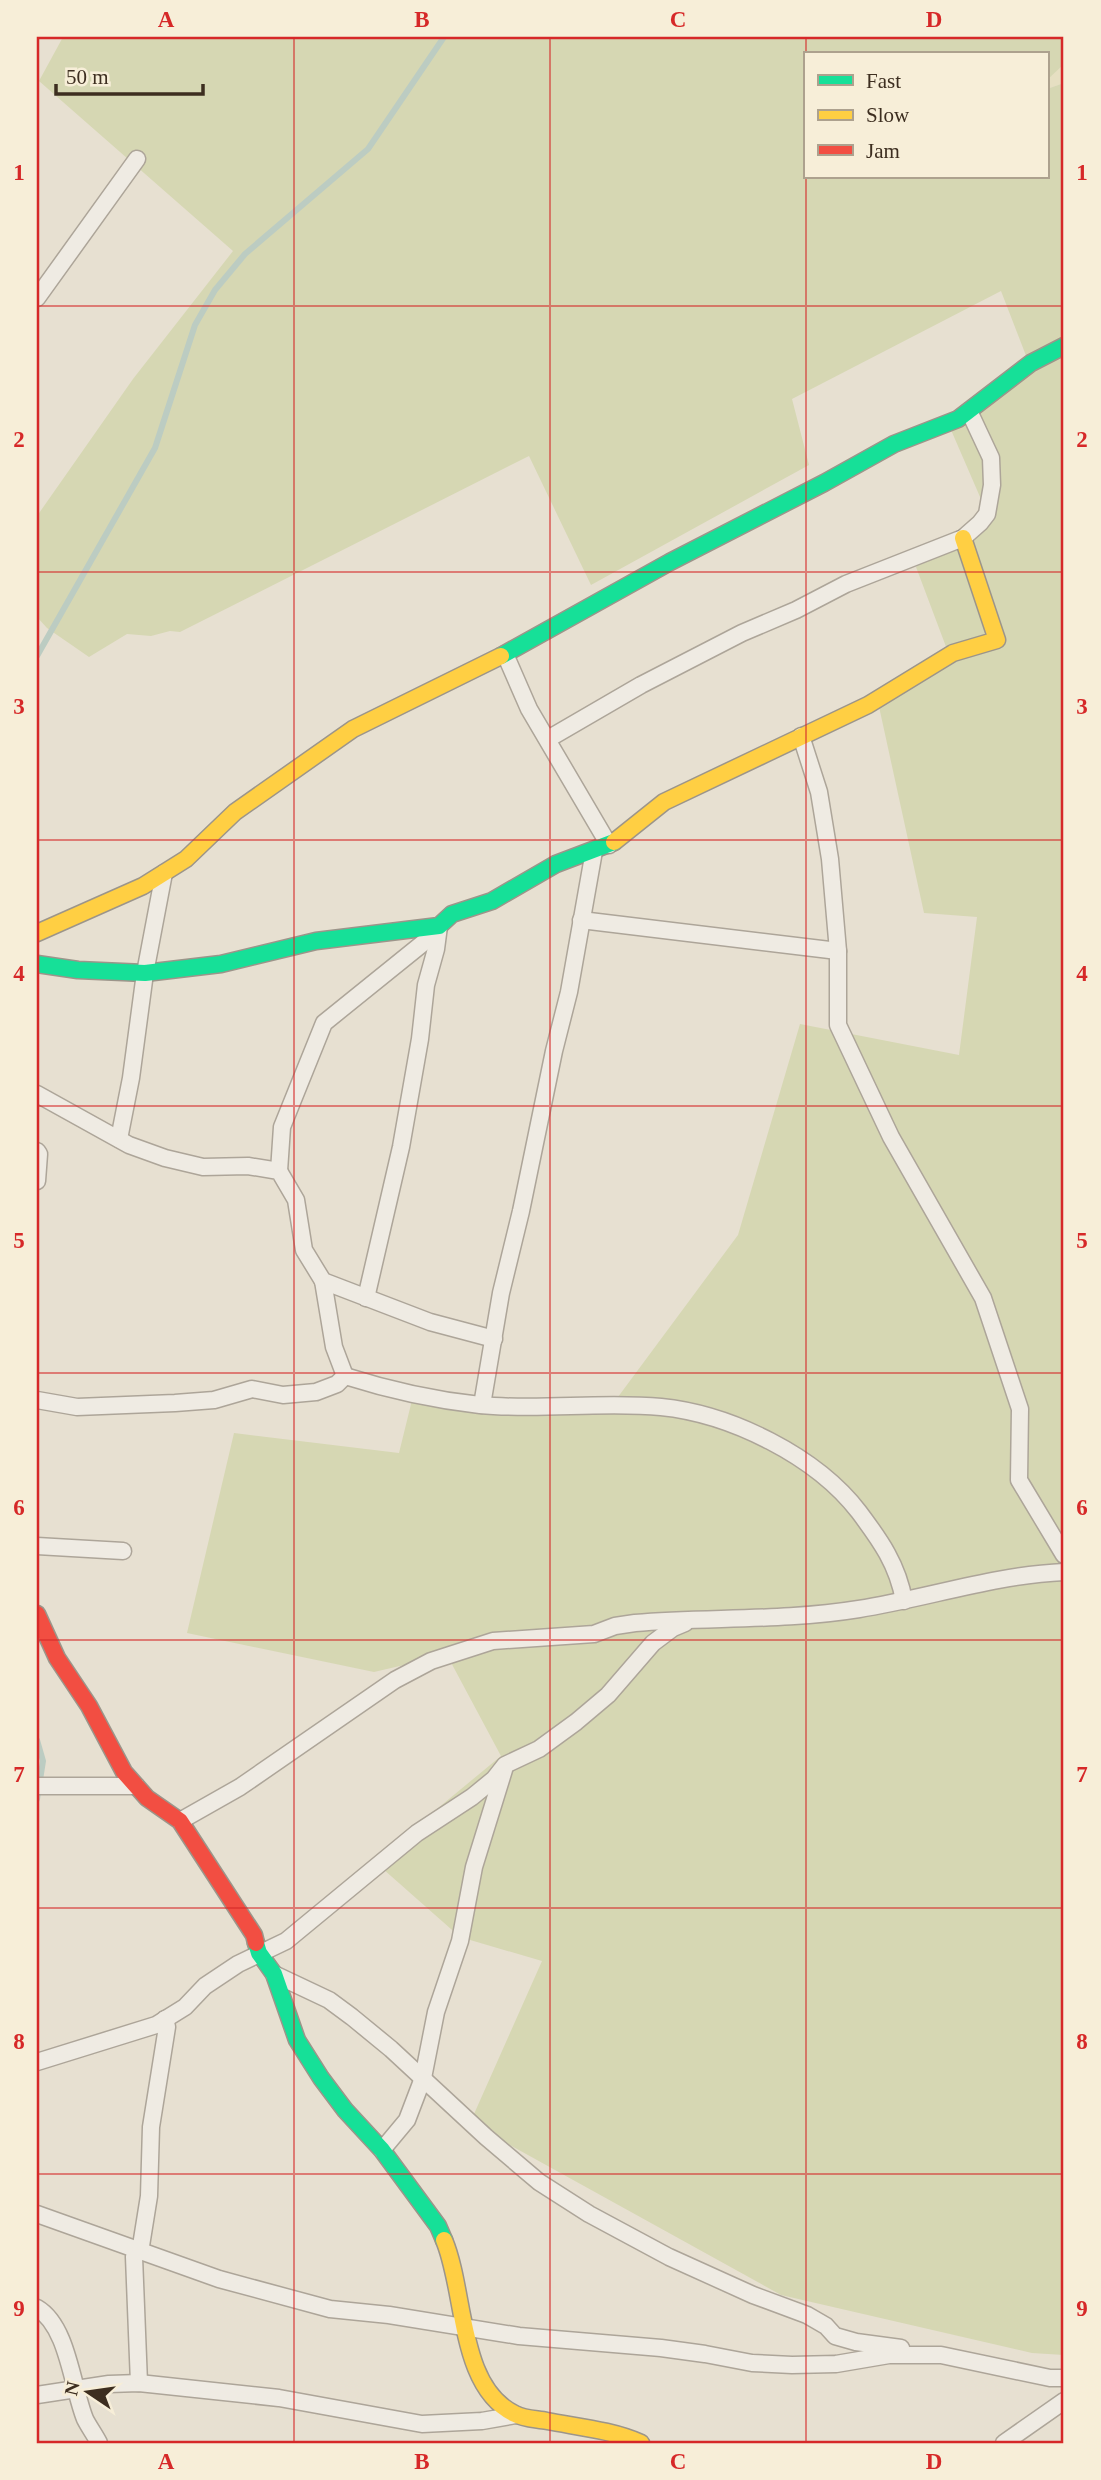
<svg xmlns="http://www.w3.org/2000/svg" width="1101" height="2480" font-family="Georgia,serif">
<rect width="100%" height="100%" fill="#e7e0d1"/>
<!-- farmland -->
<path fill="#e6dfc2" d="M 1064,37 L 1064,83 L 1047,89 L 1047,54 L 1034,54 Z"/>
<!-- green -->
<path fill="#d6d7b3" d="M 63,37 L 1064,37 L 1064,64 L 1047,80 L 1047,54 L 805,54 L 805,177 L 1047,177 L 1047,89 L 1064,83 L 1064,2355 L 1032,2353 L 781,2295 L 470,2123 L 542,1961 L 460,1937 L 374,1861 L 501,1756 L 447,1655 L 374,1672 L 187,1633 L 234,1433 L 399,1453 L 413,1396 L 615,1401 L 738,1235 L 800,1024 L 959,1055 L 977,917 L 924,913 L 878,702 L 948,652 L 916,567 L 987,513 L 948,423 L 1030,366 L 1001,291 L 792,399 L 809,465 L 591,585 L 529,456 L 180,632 L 170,631 L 151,636 L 127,634 L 89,657 L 47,628 L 37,617 L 37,516 L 133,379 L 233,251 L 39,81 Z"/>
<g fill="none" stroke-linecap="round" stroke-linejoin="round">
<!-- stream -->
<g stroke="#bcccc2" stroke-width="6">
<path d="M 37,656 L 155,448 L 195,325 L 215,290 L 245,254 L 368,149 L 444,37"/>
<path d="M 37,1740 L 43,1761 L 37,1799"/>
</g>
<!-- street casing -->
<g stroke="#ada599" stroke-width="19">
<g id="street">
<path d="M 37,298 L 137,159"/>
<path d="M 505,654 L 529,709 L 609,845"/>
<path d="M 801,736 L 819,792 L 830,859 L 838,951 L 838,1025 L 891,1137 L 983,1298 L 1020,1409 L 1019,1480 L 1064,1555"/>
<path d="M 548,739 L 641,685 L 742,633 L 796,610 L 846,584 L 963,538 L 980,523 L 987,514 L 992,485 L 991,458 L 969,411"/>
<path d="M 581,920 L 838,951"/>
<path d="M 37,1094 L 129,1145 L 165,1158 L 203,1167 L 248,1166 L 279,1171 L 296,1200 L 304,1250 L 323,1281 L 430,1322 L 494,1339"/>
<path d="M 119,1139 L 131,1078 L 145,973 L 164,873"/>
<path d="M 37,1151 L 39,1154 L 37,1181"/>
<path d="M 279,1171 L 282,1127 L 324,1023 L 438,931"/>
<path d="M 323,1281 L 334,1347 L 345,1376"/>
<path d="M 366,1298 L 401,1147 L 420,1039 L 426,985 L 436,949 L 439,926"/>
<path d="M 345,1376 C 389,1390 434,1400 480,1405 C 540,1411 601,1401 661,1407 C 731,1414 816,1456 859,1512 C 880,1540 898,1565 904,1601"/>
<path d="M 37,1400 L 77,1407 L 175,1403 L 214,1400 L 252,1389 L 283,1395 L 316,1392 L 337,1384 L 345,1376"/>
<path d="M 482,1405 L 501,1293 L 521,1211 L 554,1051 L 569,992 L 594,851"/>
<path d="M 37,1546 L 123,1551"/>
<path d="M 37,1786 L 136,1786"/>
<path d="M 180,1821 L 240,1787 L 395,1680 L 431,1661 L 493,1641 L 594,1634 L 615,1626 L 635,1623 C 710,1617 785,1621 859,1609 C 928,1598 995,1575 1064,1572"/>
<path d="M 274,1974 L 329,2000 L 352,2017 L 391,2049 L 486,2137 L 539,2182 L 589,2214 L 669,2257 L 753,2295 L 807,2315 L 826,2326 L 835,2336 L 856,2342 L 901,2348"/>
<path d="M 37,2062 L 156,2025 L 185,2007 L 205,1986 L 238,1964 L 286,1941 L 417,1833 L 472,1797 L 494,1779 L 505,1765 L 539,1749 L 576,1722 L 608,1695 L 653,1643 L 673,1628 L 685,1623"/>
<path d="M 382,2150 L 407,2120 L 423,2078 L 436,2012 L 460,1941 L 474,1867 L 504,1770"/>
<path d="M 37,2214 L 219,2279 L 330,2309 L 389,2315 L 519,2336 L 661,2348 L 705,2354 L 752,2363 L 792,2365 L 836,2364 L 889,2355 L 941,2355 L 1050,2378 L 1064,2378"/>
<path d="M 136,2250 L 134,2257 L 139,2383"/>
<path d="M 140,2252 L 149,2196 L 151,2127 L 167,2027 L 165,2019"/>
<path d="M 37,2308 C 68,2326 72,2387 85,2419 C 89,2427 95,2435 99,2443"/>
<path d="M 37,2395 L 109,2384 L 139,2383 L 279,2398 L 422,2424 L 482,2421 L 516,2415"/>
<path d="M 1004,2443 L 1064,2401"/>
</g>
</g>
<!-- fast casing -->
<g stroke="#9c958a" stroke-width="19">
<g id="fast">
<path d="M 501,656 L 670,562 L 824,483 L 894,444 L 958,419 L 1031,363 L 1064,346"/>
<path d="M 37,964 L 78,970 L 145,973 L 221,964 L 316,941 L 439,926 L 452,914 L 492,901 L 556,864 L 614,842"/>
<path d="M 256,1943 L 259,1953 L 274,1974 L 297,2040 L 321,2078 L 345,2110 L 382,2150 L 438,2226 L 444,2240"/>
</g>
</g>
<!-- slow casing -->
<g stroke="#9c958a" stroke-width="19">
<g id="slow">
<path d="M 614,842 L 664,802 L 868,705 L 953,653 L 997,640 L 963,538"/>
<path d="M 37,933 L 143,886 L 186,859 L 235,812 L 353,729 L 501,656"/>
<path d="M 444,2240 C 466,2292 458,2387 515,2414 C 524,2419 537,2419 547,2421 C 578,2427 612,2430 641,2443"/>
</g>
</g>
<!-- jam casing -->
<g stroke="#9c958a" stroke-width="19">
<path id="jam" d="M 37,1614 L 57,1658 L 89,1706 L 124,1772 L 147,1798 L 180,1821 L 254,1935 L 256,1943"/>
</g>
<!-- street -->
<use href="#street" stroke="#efebe3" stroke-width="16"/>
<!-- fast -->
<use href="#fast" stroke="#16e098" stroke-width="16"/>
<!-- slow -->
<use href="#slow" stroke="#ffcf43" stroke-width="16"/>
<!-- jam -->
<use href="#jam" stroke="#f24e42" stroke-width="16"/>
</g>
<!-- grid -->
<path fill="none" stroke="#d62828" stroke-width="2" stroke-opacity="0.55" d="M 294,37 L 294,2443M 550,37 L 550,2443M 806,37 L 806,54M 806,177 L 806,2443M 37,306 L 1064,306M 37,572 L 1064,572M 37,840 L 1064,840M 37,1106 L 1064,1106M 37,1373 L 1064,1373M 37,1640 L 1064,1640M 37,1908 L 1064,1908M 37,2174 L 1064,2174"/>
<!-- border -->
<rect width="1101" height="2480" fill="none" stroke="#f7eed8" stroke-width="77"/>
<!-- legend -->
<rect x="804" y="52" width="245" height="126" fill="#f7eed8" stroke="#ada18e" stroke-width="2"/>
<rect x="818" y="75" width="35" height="10" fill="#16e098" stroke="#ada18e" stroke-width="2"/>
<text x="866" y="88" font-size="21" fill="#3d2e20">Fast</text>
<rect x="818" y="110" width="35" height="10" fill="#ffcf43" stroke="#ada18e" stroke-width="2"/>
<text x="866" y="122" font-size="21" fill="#3d2e20">Slow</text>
<rect x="818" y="145" width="35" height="10" fill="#f24e42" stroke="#ada18e" stroke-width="2"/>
<text x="866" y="158" font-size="21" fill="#3d2e20">Jam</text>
<!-- north arrow -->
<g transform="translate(88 2392) rotate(283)" stroke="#f7eed8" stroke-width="5" paint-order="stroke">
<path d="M0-5L12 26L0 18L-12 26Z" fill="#3d2e20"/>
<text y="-10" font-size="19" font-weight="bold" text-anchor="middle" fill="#3d2e20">N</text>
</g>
<!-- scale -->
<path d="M56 84v10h147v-10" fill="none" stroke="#3d2e20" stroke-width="3.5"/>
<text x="66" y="84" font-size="21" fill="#3d2e20" stroke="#f7eed8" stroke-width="5" paint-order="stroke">50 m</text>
<rect x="38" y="38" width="1024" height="2404" fill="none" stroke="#d62828" stroke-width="2.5"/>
<g font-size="23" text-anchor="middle" font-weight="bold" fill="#d62828">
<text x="166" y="27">A</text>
<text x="422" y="27">B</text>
<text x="678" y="27">C</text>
<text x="934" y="27">D</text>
<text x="19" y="180">1</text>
<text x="1082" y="180">1</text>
<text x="19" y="447">2</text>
<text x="1082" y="447">2</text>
<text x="19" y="714">3</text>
<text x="1082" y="714">3</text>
<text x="19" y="981">4</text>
<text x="1082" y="981">4</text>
<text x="19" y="1248">5</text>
<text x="1082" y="1248">5</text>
<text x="19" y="1515">6</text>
<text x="1082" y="1515">6</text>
<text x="19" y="1782">7</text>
<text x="1082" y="1782">7</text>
<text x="19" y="2049">8</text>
<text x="1082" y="2049">8</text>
<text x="19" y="2316">9</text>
<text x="1082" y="2316">9</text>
<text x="166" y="2469">A</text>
<text x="422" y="2469">B</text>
<text x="678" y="2469">C</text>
<text x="934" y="2469">D</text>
</g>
</svg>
